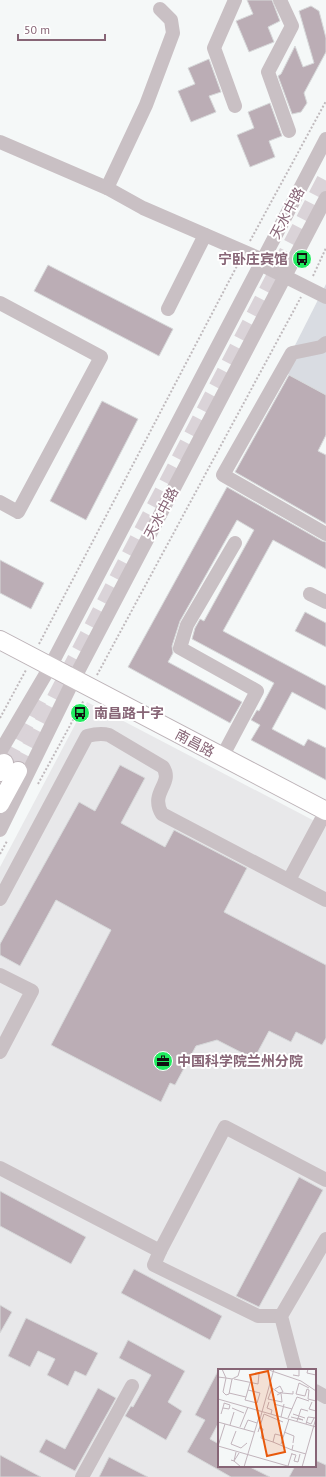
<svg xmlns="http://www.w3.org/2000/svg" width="326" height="1477" font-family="'PT Sans','Noto Sans SC',sans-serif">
<rect width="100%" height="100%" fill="#f5f8f8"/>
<!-- built -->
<path fill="#e8e8ea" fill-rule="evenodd" d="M 87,702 L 326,827 L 326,1477 L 0,1477 L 0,867 ZM 219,1370 L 315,1370 L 315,1466 L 219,1466 Z"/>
<!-- green -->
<path fill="#d9dce2" d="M 326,284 L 326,395 L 282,371 Z"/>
<!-- building -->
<g fill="#bbadb5" stroke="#d7d9da">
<path d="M 247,0 L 272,0 L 280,21 L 268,27 L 274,42 L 249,52 L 236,21 L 253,14 Z"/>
<path d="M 311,6 L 319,11 L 326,38 L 326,52 L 304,93 L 307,103 L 301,112 L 292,114 L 278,76 L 281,74 L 295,46 L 303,67 L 314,63 L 299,11 Z"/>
<path d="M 209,59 L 221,92 L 209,96 L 216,112 L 191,122 L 178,91 L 195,84 L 188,68 Z"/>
<path d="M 270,103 L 282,136 L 269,141 L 275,157 L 250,167 L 237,135 L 254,128 L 248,112 Z"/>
<path d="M 48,265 L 173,329 L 159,356 L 34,291 Z"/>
<path d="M 289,375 L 326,395 L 326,435 L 318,451 L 326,455 L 326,524 L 235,472 Z"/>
<path d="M 102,401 L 138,419 L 86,520 L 50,501 Z"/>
<path d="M 227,487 L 322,541 L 326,542 L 326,569 L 273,540 L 223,631 L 326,686 L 326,710 L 292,692 L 272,729 L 304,746 L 308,739 L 326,748 L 326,780 L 251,740 L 260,725 L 251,720 L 257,710 L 259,711 L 274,683 L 192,639 L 195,628 L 200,619 L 204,621 L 254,530 L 237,520 L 180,621 L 172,646 L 173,653 L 168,662 L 242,702 L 230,723 L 128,667 Z"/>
<path d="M 0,560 L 44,583 L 31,609 L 0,593 Z"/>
<path d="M 305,612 L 326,623 L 326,647 L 295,631 Z"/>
<path d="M 120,765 L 145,778 L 121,823 L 165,847 L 174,830 L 247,868 L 224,912 L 326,965 L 326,1038 L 322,1045 L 296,1032 L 291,1042 L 269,1031 L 254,1059 L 217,1040 L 196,1046 L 175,1085 L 170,1083 L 161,1102 L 51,1045 L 111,930 L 56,900 L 20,966 L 0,955 L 0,944 L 79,802 L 95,811 Z"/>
<path d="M 299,1177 L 323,1190 L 259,1307 L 236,1296 Z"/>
<path d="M 0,1191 L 86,1237 L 71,1264 L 0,1226 Z"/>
<path d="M 134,1269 L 222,1316 L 210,1340 L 121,1293 Z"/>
<path d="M 0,1305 L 12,1312 L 0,1333 Z"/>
<path d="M 26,1318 L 98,1353 L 86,1376 L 75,1371 L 68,1386 L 47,1375 L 55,1359 L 38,1351 L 30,1367 L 8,1356 Z"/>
<path d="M 128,1340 L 185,1371 L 168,1402 L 182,1411 L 166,1440 L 125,1416 L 131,1406 L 133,1407 L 151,1375 L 119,1358 Z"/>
<path d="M 219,1369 L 219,1422 L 210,1439 L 219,1444 L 219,1466 L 248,1466 L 270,1477 L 231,1477 L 187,1452 L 205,1420 L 195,1415 Z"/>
<path d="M 98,1388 L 116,1398 L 75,1471 L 39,1452 L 46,1439 L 65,1449 Z"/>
<path d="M 0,1455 L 41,1477 L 0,1477 Z"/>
<path d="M 109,1457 L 148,1477 L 99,1477 Z"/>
<path d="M 315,1460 L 326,1465 L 326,1477 L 289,1477 L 295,1466 L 315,1466 Z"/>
</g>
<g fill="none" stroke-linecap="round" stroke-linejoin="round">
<!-- major-tunnel -->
<g stroke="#dad3d8" stroke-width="18" stroke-dasharray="18 9" stroke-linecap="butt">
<path d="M 4,763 L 40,696"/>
<path d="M 18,771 L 326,179"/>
</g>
<!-- major casing -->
<g stroke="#bdb3b8" stroke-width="20">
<g id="major">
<path d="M 0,640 L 326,811"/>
<path d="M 0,772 L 4,763"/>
<path d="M 0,804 L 18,771"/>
</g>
</g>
<!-- path -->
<g stroke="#c0babd" stroke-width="2" stroke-dasharray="2 2" stroke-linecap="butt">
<path d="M 250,241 L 326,101"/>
<path d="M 313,276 L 326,248"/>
<path d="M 39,644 L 239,262"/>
<path d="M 97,675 L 301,297"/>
<path d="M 0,718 L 26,670"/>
<path d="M 38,784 L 84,700"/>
<path d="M 0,854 L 7,841"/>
</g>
<!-- minor -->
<g stroke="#c9c0c4" stroke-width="14">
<path d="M 235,0 L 214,48 L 235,106"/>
<path d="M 280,0 L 292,26 L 268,72 L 289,131"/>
<path d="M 0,142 L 107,188 L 146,105 L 173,33 L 171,20 L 160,9"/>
<path d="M 107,188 L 143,208 L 263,260"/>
<path d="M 260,264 L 326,297"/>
<path d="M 0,303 L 101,357 L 18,512 L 0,502"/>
<path d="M 168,309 L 205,235"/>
<path d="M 326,343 L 321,347 L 292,353 L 223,475 L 326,534"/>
<path d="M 310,594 L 326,602"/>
<path d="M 0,752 L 50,667 L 326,139"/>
<path d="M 222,757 L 257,691 L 180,648 L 187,625 L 235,543"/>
<path d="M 0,830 L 74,679 L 326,198"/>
<path d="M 289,880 L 326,811"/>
<path d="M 0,899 L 87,736 C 95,734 101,733 109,735 L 163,767 C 174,784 149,792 162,814 L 326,900"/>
<path d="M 0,975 L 32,991 L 0,1052"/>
<path d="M 0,1168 L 160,1251 L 225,1127 L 326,1180"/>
<path d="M 160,1251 L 154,1265 L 258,1316 L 281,1316"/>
<path d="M 295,1370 L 281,1316 L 326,1239"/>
<path d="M 315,1391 L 326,1397"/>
<path d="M 82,1477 L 132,1386"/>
</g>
<!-- major -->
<use href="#major" stroke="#fff" stroke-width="18"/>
</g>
<!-- icons -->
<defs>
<g id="bus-disc" transform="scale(1)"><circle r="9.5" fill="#21eb60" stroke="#fff"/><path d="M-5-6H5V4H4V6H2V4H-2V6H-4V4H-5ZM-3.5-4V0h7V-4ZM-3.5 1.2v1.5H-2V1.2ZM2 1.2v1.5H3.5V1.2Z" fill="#111"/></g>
<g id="office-disc" transform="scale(1)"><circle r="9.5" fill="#21eb60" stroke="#fff"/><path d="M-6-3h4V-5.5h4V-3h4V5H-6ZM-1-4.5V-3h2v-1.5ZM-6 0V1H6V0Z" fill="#111"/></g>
</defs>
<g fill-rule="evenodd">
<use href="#bus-disc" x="302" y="259"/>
<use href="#bus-disc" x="80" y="713"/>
<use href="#office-disc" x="163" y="1061"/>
</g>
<g text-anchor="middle" stroke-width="4" stroke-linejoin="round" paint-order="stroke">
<!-- street labels -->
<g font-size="14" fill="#876576" stroke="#fff">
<text transform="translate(287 213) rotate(-62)" y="5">天水中路</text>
<text transform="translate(161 513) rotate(-62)" y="5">天水中路</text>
<text transform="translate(195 743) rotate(28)" y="5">南昌路</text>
</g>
<!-- poi labels -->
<g font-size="14" font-weight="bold" fill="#876576" stroke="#fff" text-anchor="start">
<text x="288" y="264" text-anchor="end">宁卧庄宾馆</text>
<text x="94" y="718">南昌路十字</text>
<text x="177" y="1066">中国科学院兰州分院</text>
</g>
</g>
<!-- overview -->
<g transform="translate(218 1369)">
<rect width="98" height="98" fill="#f5f8f8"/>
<path fill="none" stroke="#c2b4bc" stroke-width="1" d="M 4,0 L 8,9 L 14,10 L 20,7 L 22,0M 48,0 L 83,12 L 98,22M 90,0 L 89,4 L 98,6M 75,6 L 81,7 L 81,0M 0,8 L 8,9 L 5,23 L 8,26 L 11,25 L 14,10M 16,10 L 40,15 L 41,5M 54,19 L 50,30 L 64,33 L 63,24 L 59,26M 54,19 L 61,24 L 65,23 L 62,17 L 57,20M 91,19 L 81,14 L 78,25 L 87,27 L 89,20 L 91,21 L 90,30 L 98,32M 11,24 L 28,28 L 32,14M 64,24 L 75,25 L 75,22M 28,28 L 27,31 L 39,34 L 42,24 L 30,21M 0,30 L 98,58M 51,33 L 49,39 L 54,41 L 53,45M 94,33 L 91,40 L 98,42M 56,35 L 74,40M 14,39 L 26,44M 3,45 L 6,35 L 6,34 L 12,36 L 11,40 L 5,39M 75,45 L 87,49M 63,48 L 66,35M 73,48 L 85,51 L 80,49M 70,49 L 79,28 L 91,32M 42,50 L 56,0M 79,52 L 83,40 L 90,42M 0,53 L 36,63M 88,53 L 93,55 L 96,49M 88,55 L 90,48 L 98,49M 12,56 L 16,43M 22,58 L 30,38M 41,59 L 45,60 L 43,69 L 55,73 L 57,65 L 65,67M 26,60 L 30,51 L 39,54M 18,62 L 13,75 L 23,79 L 29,74M 40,63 L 46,45 L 65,53M 66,63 L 76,67 L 75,74M 55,73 L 74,81M 63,75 L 71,50M 75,76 L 74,81 L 88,85M 0,77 L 7,55M 0,77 L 73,98M 21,84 L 16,92 L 23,98M 74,85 L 78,86 L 76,92 L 80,93 L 82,85M 13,91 L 16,92 L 18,83M 70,97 L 74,84M 26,98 L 41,48M 84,98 L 98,49"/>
<path fill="#e8590c" fill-opacity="0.15" stroke="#e8590c" stroke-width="2" d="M 50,2 L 67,83 L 49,87 L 32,6 Z"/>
<rect width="98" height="98" fill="none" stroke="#876576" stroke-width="2"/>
</g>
<!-- scale -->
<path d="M18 34v6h87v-6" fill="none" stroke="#876576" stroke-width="2"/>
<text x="24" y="34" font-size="12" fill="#876576" stroke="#ffffff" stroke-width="3" paint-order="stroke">50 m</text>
</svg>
